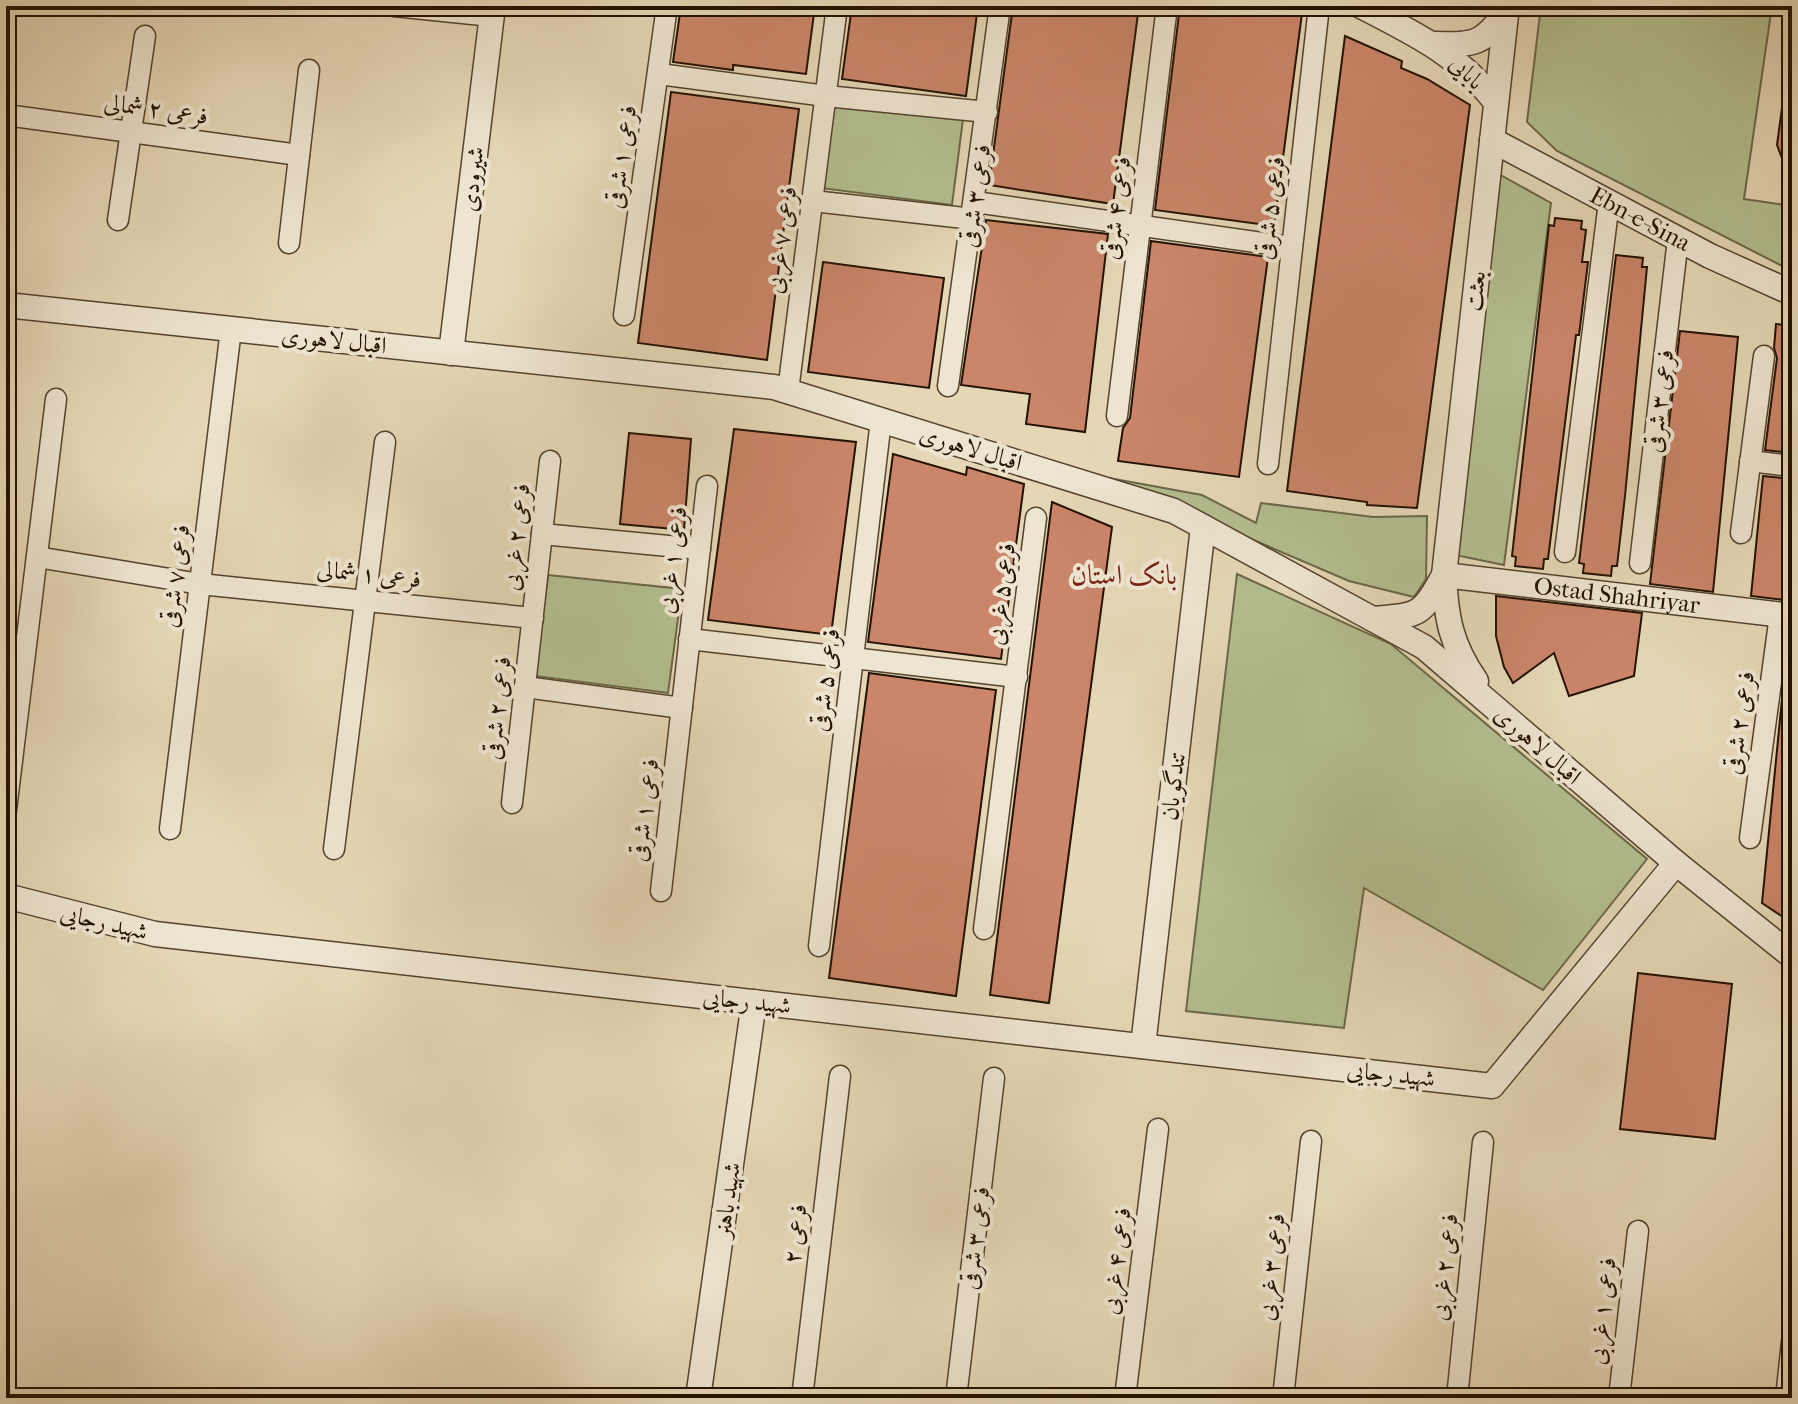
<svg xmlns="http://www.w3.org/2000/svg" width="1798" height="1404" font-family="'IM FELL French Canon',Amiri,serif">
<rect width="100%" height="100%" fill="#e5d7b6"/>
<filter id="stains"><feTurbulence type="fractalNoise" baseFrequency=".0025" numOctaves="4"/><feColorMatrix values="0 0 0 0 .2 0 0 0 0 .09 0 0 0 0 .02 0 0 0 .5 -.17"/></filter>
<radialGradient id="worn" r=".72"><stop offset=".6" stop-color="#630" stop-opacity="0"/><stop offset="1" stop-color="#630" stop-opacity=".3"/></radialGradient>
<!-- green -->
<g fill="#b3be8f" stroke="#6b6848" stroke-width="2">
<path d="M 1541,6 L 1772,6 L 1744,199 L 1792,206 L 1792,271 L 1557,151 L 1527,122 Z"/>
<path d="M 832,103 L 963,119 L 952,205 L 821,188 Z"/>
<path d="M 1497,173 L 1551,203 L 1504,565 L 1455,555 Z"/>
<path d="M 1109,478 L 1202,495 L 1256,523 L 1261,503 L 1373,517 L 1427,516 L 1426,579 L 1414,597 L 1349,581 Z"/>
<path d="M 1237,574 L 1391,644 L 1647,859 L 1543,990 L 1364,888 L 1344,1028 L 1186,1011 Z"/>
<path d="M 548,575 L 682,589 L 668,693 L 535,676 Z"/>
</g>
<!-- building -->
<g fill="#ca856a" stroke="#231200" stroke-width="2">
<path d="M 681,6 L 815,6 L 806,74 L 733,65 L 733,70 L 673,62 Z"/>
<path d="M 852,6 L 978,6 L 966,96 L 842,79 Z"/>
<path d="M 1013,6 L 1139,6 L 1113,204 L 989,185 Z"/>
<path d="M 1180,6 L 1303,6 L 1274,226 L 1155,210 Z"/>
<path d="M 1345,36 L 1402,61 L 1401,68 L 1427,79 L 1470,105 L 1417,508 L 1367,505 L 1367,502 L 1287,491 Z"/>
<path d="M 671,92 L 799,109 L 767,360 L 638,343 Z"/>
<path d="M 1783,100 L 1792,101 L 1791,182 L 1777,145 Z"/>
<path d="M 1555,218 L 1582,221 L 1581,229 L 1586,230 L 1582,262 L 1588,262 L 1579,335 L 1576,335 L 1548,559 L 1544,559 L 1543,569 L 1515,566 L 1516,557 L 1512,556 L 1549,225 L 1554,226 Z"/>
<path d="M 986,220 L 1108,234 L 1085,432 L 1026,424 L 1030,394 L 961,385 Z"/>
<path d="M 1151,241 L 1268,257 L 1239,477 L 1118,461 L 1123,428 L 1130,418 Z"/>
<path d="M 1616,255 L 1643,258 L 1642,267 L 1647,267 L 1625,496 L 1617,566 L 1612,566 L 1611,576 L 1583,573 L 1584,564 L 1579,563 Z"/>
<path d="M 823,262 L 944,278 L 929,388 L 808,372 Z"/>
<path d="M 1776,324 L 1792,326 L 1792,453 L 1765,450 L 1777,358 L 1774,348 Z"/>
<path d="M 1680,331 L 1738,337 L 1713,592 L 1650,584 Z"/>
<path d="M 734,429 L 856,442 L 831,635 L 708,620 Z"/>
<path d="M 629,433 L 691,439 L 684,530 L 620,524 Z"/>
<path d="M 893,454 L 966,475 L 967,467 L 1024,484 L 1001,659 L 868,642 Z"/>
<path d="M 1763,476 L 1792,479 L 1792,601 L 1751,596 Z"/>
<path d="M 1052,502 L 1112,527 L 1049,1003 L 990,995 Z"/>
<path d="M 1496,596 L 1642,613 L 1634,676 L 1569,696 L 1554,653 L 1513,683 L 1504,667 L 1496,636 Z"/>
<path d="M 869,673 L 996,690 L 956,996 L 829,978 Z"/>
<path d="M 1782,699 L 1792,699 L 1792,923 L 1762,903 Z"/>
<path d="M 1638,973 L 1732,984 L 1715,1139 L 1620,1129 Z"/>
</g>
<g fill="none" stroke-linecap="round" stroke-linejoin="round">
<!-- minor casing -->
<g stroke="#54432e" stroke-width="23">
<g id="minor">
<path d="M 394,6 L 492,16"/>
<path d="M 659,74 L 826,96 L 987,112"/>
<path d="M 6,115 L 299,155"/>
<path d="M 813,201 L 973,219"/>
<path d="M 975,202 L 1291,247"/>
<path d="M 118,220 L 145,36"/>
<path d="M 289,243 L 309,70"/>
<path d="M 624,315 L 667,6"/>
<path d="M 948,386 L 1000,6"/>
<path d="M 788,391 L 837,6"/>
<path d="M 1117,416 L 1167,6"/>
<path d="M 1750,461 L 1792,466"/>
<path d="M 1268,464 L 1319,6"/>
<path d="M 1741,533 L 1764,356"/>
<path d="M 542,534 L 700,549"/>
<path d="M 1565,552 L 1609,202"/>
<path d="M 37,557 L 200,584 L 533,618"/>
<path d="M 1640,563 L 1678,239"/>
<path d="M 689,639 L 1017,677"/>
<path d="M 525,687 L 682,708"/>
<path d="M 512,803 L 550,461"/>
<path d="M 6,810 L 56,399"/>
<path d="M 170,829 L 231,329"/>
<path d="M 1750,838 L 1780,615"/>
<path d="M 334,849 L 385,442"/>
<path d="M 661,891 L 707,486"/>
<path d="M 984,929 L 1036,518"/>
<path d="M 819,946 L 881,420"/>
<path d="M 802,1398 L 840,1076"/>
<path d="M 956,1398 L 994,1078"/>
<path d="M 1125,1398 L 1158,1129"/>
<path d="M 1283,1398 L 1311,1141"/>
<path d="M 1457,1398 L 1483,1142"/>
<path d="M 1619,1398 L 1638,1231"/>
<path d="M 1786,1398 L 1792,1342"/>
</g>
</g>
<!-- tertiary casing -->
<g stroke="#54432e" stroke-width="27">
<g id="tertiary">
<path d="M 1361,6 C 1414,33 1459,55 1496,102"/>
<path d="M 1436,44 C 1475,45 1483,44 1506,12"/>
<path id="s1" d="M 1492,140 L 1710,256 L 1792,293"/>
<path d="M 6,305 L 774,387 L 1174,511 L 1424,647 L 1676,863 L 1792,956"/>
<path d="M 451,353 L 493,6"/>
<path id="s2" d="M 1444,575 L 1792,616"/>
<path d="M 1373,619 C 1419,615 1421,617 1444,575"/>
<path d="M 1476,681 C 1451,645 1446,618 1444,575 L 1507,6"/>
<path d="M 6,896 L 155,934 L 1492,1086 L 1676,863"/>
<path d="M 1143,1046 L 1203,527"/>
<path d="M 698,1398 L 754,1002"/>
</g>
</g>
<!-- minor -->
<use href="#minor" stroke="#eee5d0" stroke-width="20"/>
<!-- tertiary -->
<use href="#tertiary" stroke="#eee5d0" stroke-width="24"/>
</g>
<g text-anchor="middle" stroke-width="8" stroke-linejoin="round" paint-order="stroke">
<!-- street labels -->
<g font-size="24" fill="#231200" stroke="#eee5d0">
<text transform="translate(1467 72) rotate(44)" y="8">بابایی</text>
<text transform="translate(156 109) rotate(8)" y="8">فرعی ۲ شمالی</text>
<text transform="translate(621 157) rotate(-82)" y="8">فرعی ۱ شرقی</text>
<text transform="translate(472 179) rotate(-83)" y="8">شیرودی</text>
<text transform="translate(975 196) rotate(-82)" y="8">فرعی ۳ شرقی</text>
<text transform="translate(1116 208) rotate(-83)" y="8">فرعی ۴ شرقی</text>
<text transform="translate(1270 208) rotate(-83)" y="8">فرعی ۵ شرقی</text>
<text dy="8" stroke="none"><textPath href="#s1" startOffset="168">Ebn-e-Sina</textPath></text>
<text transform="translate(781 240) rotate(-82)" y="8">فرعی ۷ غربی</text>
<text transform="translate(1475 291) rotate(-84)" y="8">بعثت</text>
<text transform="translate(334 340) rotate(6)" y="8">اقبال لاهوری</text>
<text transform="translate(1659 401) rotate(-83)" y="8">فرعی ۳ شرقی</text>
<text transform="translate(971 448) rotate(17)" y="8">اقبال لاهوری</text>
<text transform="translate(516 537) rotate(-84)" y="8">فرعی ۲ غربی</text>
<text transform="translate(672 560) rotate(-83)" y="8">فرعی ۱ غربی</text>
<text transform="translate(369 574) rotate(6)" y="8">فرعی ۱ شمالی</text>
<text transform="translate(175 576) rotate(-83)" y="8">فرعی ۷ شرقی</text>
<text transform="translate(1001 594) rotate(-83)" y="8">فرعی۵ غربی</text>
<text dy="8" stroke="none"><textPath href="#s2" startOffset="174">Ostad Shahriyar</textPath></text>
<text transform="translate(825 680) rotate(-83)" y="8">فرعی ۵ شرقی</text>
<text transform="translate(497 708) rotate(-84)" y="8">فرعی ۲ شرقی</text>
<text transform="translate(1739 723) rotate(-82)" y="8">فرعی ۲ شرقی</text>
<text transform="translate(1538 745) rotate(41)" y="8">اقبال لاهوری</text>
<text transform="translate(1173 786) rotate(-83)" y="8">تندگویان</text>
<text transform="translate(644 810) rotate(-83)" y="8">فرعی ۱ شرقی</text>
<text transform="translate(104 922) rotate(13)" y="8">شهید رجایی</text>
<text transform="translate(747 1001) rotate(6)" y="8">شهید رجایی</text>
<text transform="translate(1391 1074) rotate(6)" y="8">شهید رجایی</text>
<text transform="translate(727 1200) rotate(-82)" y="8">شهید باهنر</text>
<text transform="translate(795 1234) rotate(-83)" y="8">فرعی ۲</text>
<text transform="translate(975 1238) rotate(-83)" y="8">فرعی ۳ شرقی</text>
<text transform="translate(1116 1261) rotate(-83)" y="8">فرعی ۴ غربی</text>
<text transform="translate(1271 1267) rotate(-84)" y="8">فرعی ۳ غربی</text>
<text transform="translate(1444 1267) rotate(-84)" y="8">فرعی ۲ غربی</text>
<text transform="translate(1602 1311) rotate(-84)" y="8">فرعی ۱ غربی</text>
</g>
<!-- quarter labels -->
<g font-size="28" fill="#7a1f14" stroke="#eee5d0">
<text x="1124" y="584">بانک استان</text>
</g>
</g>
<!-- margin -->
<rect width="1798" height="1404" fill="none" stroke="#e5d7b6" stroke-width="32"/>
<rect x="8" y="8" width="1782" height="1388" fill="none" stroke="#231200" stroke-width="4"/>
<rect x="16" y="16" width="1766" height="1372" fill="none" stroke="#231200" stroke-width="2"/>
<rect width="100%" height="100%" filter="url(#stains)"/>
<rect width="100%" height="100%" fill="url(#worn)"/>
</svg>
